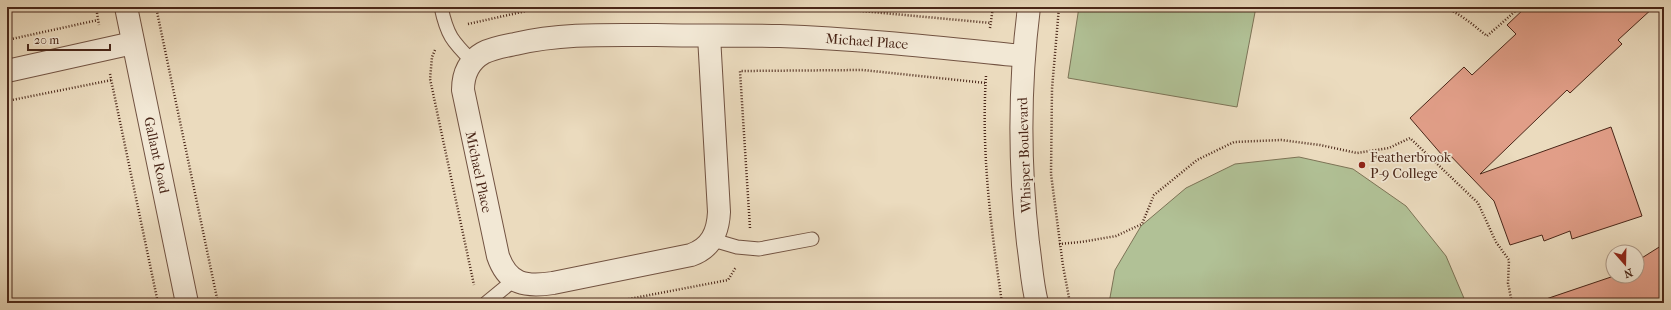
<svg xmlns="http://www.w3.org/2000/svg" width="1671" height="310" font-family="'IM FELL French Canon',serif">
<rect width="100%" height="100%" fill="#ebdbbe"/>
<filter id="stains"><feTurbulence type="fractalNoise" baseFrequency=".005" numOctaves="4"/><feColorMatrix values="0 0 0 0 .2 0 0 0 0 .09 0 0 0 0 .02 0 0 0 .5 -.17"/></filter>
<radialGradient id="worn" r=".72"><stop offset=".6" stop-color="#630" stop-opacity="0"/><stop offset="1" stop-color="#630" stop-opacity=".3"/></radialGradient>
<!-- green -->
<g fill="#b1c196" stroke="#7d7457">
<path d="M 1079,7 L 1256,7 L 1237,107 L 1068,78 Z"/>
<path d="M 1299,157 L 1353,169 L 1406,206 L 1446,256 L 1466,303 L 1109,303 L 1115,270 L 1141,226 L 1186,188 L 1235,164 Z"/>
</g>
<!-- building -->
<g fill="#e19e88" stroke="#492618">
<path d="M 1526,7 L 1654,7 L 1618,40 L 1622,44 L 1570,93 L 1567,90 L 1480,174 L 1611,127 L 1642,216 L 1572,239 L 1570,231 L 1544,241 L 1542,235 L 1510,245 L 1494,201 L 1446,151 L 1442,155 L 1410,118 L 1464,67 L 1472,75 L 1516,34 L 1507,25 Z"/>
<path d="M 1664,244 L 1664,303 L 1546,303 L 1546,299 L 1614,276 L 1637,276 L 1637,261 Z"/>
</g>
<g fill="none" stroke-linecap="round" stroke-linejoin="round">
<!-- service casing -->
<g stroke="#725342" stroke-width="15">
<g id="service">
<path d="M 441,7 C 447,35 452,41 472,61"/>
<path d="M 713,240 L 737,247 L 759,249 L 812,239"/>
<path d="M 486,303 L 514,280"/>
</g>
</g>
<!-- minor casing -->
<g stroke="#725342" stroke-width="24">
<g id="minor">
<path d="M 126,7 L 187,303"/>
<path d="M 709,36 L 719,212 C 718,233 711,248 691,255 L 553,283 C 526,287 508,285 498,256 L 463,90 C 463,74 469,61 483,53 C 493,48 505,46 515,44 C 562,33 609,35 656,35 C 698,36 739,35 780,36 C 862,39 943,48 1024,56"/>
<path d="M 7,71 L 133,43"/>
</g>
</g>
<!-- tertiary casing -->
<g stroke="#725342" stroke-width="24">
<path id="tertiary" d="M 1029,7 C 1019,86 1019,164 1028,243 C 1031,263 1032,284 1037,303"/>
</g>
<!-- path -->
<g stroke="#492618" stroke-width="2.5" stroke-dasharray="1 2" stroke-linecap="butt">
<path d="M 96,7 L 99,25"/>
<path d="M 156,7 L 218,303"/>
<path d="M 818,7 L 991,23"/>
<path d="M 1059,7 L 1052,89 L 1051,174 L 1063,266 L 1070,303"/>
<path d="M 1442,7 C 1459,12 1473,25 1487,36 L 1520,7"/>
<path d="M 468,24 L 535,9 L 556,7"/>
<path d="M 990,28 L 993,7"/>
<path d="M 7,40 L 98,20"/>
<path d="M 435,50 L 432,57 L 430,79 L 474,285"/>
<path d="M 110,74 L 158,303"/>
<path d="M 986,76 C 981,152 991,228 1002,303"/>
<path d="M 7,101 L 112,80"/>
<path d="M 750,228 L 740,71 L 863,70 L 986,83"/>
<path d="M 1059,244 L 1081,242 L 1116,236 L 1142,224 L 1154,195 L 1197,160 L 1234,142 L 1281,140 L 1320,145 L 1357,153 L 1389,148 L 1410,138 L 1478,203 L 1496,242 L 1509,260 L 1508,283 L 1512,303"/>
<path d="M 608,303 L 728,280 L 736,267"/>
</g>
<!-- service -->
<use href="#service" stroke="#f2e8d5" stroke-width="13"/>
<!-- minor -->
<use href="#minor" stroke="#f2e8d5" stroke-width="22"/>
<!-- tertiary -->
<use href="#tertiary" stroke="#f2e8d5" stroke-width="22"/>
</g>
<!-- markers -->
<circle fill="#8f2418" stroke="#f2e8d5" stroke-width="1.5" cx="1362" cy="165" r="4"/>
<g text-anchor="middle" stroke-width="3.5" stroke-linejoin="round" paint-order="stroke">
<!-- street labels -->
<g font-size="14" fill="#492618" stroke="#f2e8d5">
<text transform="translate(867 41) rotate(4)" y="5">Michael Place</text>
<text transform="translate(157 155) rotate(78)" y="5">Gallant Road</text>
<text transform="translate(1024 155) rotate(-92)" y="5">Whisper Boulevard</text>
<text transform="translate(479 172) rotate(78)" y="5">Michael Place</text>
</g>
<!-- poi labels -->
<g font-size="14" fill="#492618" stroke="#f2e8d5" text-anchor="start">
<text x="1370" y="162">Featherbrook<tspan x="1370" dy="16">P-9 College</tspan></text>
</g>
</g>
<!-- margin -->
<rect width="1671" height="310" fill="none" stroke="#ebdbbe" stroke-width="24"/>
<rect x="8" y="8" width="1655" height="294" fill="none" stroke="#492618" stroke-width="2"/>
<rect x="12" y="12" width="1647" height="286" fill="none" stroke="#492618"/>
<!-- north arrow -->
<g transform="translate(1625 264) rotate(160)"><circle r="19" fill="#f2e8d5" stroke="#ae9a89"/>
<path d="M0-3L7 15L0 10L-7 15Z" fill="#8f2418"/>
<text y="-6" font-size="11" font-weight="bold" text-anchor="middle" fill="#492618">N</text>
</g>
<!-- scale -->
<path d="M28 44v6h82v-6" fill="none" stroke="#492618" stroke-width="2"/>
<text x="34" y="44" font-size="12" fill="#492618" stroke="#f2e8d5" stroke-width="3" paint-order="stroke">20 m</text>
<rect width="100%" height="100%" filter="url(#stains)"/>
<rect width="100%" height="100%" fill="url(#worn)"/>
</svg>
